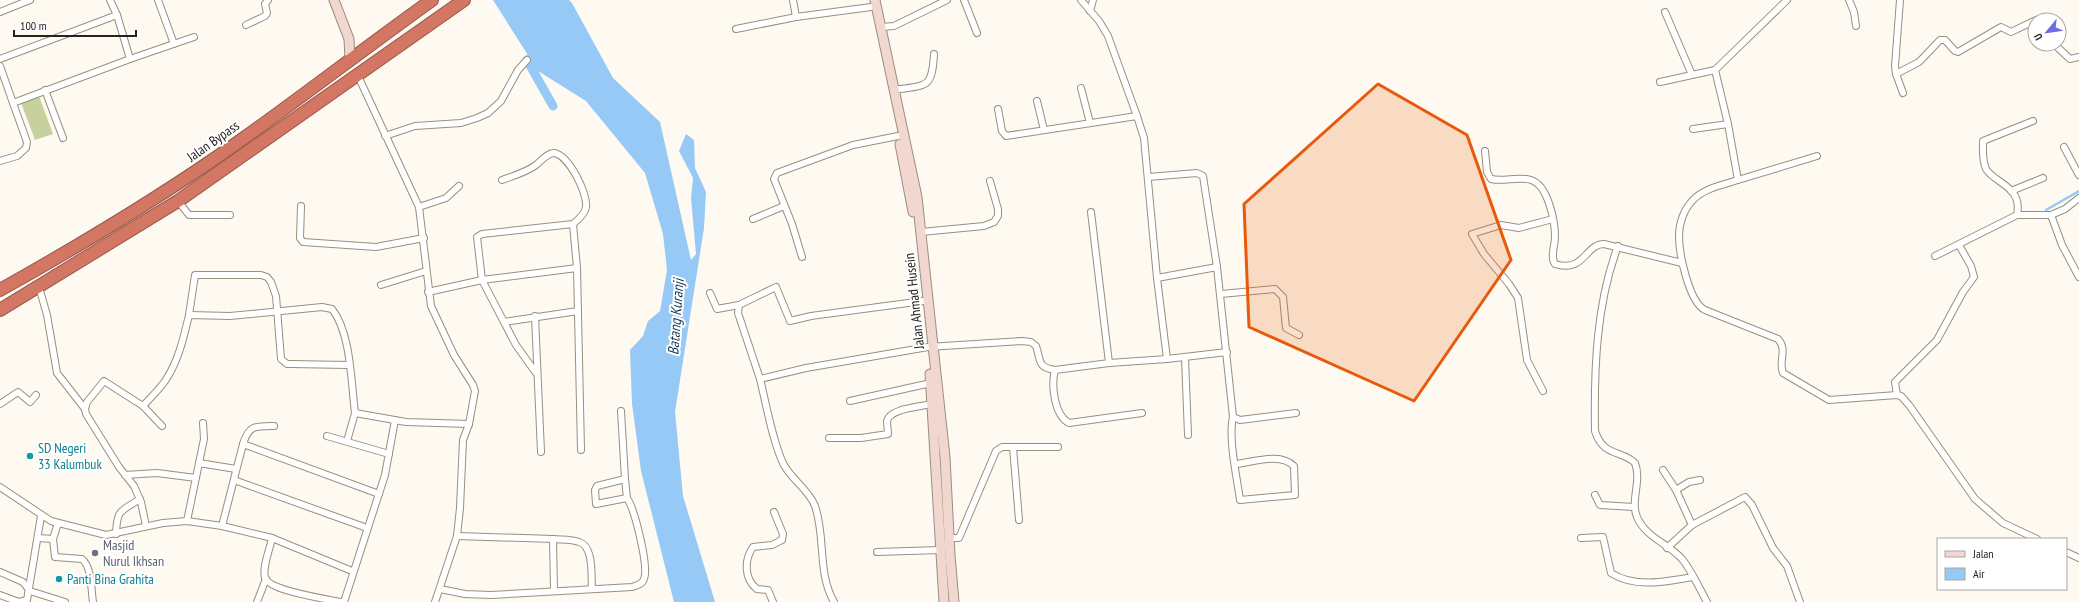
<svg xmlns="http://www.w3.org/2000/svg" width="2079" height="602" font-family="'PT Sans Narrow',sans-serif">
<rect width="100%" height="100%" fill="#fefaf2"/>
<!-- green -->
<path fill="#c6d19e" d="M 39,96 L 53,134 L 35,140 L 21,103 Z"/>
<!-- water -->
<path fill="#97c9f7" d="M 493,0 L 569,0 L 572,3 L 613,78 L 660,122 L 691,260 L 696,254 L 691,198 L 693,178 L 679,151 L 686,134 L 694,140 L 695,168 L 706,192 L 704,228 L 675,412 L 683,496 L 715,602 L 674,602 L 641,471 L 632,404 L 630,350 L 643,336 L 648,321 L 660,311 L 667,270 L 663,234 L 645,173 L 586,101 L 538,71 Z"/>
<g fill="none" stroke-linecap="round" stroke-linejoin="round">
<!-- stream -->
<path stroke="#97c9f7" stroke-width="2.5" d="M 2046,210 L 2079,191"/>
<!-- canal -->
<path stroke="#97c9f7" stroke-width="9" d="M 535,55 L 527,60 L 553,106"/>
<!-- street casing -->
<g stroke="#98907e" stroke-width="8">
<g id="street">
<path d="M 158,0 L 174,44"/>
<path d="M 793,0 L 796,17"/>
<path d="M 964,0 L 977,33"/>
<path d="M 1081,0 L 1099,21 L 1108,36 L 1137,116"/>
<path d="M 1787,0 L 1715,70 L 1728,124 L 1738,180 C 1723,185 1704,188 1693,200 C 1684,209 1679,223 1679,236 C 1679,254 1689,302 1705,310 L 1778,339 C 1788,350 1778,361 1783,373 L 1829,400 L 1897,395 L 1901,396 L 1909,405 L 1975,499 L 2003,523 L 2037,539"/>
<path d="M 1849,0 L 1854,12 L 1856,26"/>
<path d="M 1900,0 L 1895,66 L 1896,74 L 1903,93"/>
<path d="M 1090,11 L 1093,0"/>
<path d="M 0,12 L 30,0"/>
<path d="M 1665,12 L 1692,75 L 1715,70"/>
<path d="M 246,25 L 265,16 L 267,13 L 265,4 L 268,0"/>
<path d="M 881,27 L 894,26 L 947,0"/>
<path d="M 736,29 L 796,17 L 871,7"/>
<path d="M 2054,44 L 2070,59 L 2079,57"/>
<path d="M 0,59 L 117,15"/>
<path d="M 130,59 L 194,37"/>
<path d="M 0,66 L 13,103"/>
<path d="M 1896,74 L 1919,62 L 1940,40 L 1945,40 L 1955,51 L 1958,52 L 2001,27 L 2011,32 L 2036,20"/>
<path d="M 358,76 L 419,207 L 431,306 L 454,355 L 473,385 L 475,391 L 469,424 L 463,440 L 460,508 L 457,536 L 435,602"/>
<path d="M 1660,82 L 1692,75"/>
<path d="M 1081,88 L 1090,123"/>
<path d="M 45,90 L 63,138"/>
<path d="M 894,90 C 927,85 932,89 934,54"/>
<path d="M 1037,101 L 1044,130"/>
<path d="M 998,109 L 1002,131 L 1006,136 L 1137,116 L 1144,138 L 1157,278 L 1167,359 L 1109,363"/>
<path d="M 1693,129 L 1728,124"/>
<path d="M 385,136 L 415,126 L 461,123 L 477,118 L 488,113 L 501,101 L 518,70 L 527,60"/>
<path d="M 2064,147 L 2079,175"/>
<path d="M 1485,151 L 1487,172 L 1491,179 C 1504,182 1518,176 1531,180 C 1548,185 1555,221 1555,237 C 1555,245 1550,257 1555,264 C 1585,273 1585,244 1604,244 L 1682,263"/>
<path d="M 0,161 L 17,156 L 26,148 L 27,142 L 13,103 L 130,59 L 117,15 L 110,0"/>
<path d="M 1148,177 L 1197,173 L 1203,176 L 1217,267 L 1233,417 L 1240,420 L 1296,413"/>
<path d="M 502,180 C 513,176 527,172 536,165 C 541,161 547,153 554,153 C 569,155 588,194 586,207 C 585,214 578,220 573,224 L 482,234 L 477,237 L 482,280 L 516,345 L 536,373"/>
<path d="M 1738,180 L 1817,156"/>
<path d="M 2011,191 L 2043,178"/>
<path d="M 178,201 L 189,215 L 230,215"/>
<path d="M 301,206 L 300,238 L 303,242 L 376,247 L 424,238"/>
<path d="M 419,207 L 446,198 L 459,186"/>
<path d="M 2017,215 C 2023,186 1995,184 1986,169 C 1982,160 1983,150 1983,141 L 2033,121"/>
<path d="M 2051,215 L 2065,209 L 2079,198"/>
<path d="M 753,219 L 784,206"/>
<path d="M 573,224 L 577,268 L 581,450"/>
<path d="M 921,232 L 984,226 L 994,222 L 998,216 L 998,209 L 990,181"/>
<path d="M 1618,246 C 1596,304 1594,370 1595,431 C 1603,457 1622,450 1635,463 C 1642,481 1630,500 1637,517 C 1646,538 1668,543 1682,559 C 1692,571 1699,588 1707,602"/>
<path d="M 1935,256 L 2017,215 L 2051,215 L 2062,245 L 2079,277"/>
<path d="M 802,257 L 792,224 L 774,179 L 777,173 L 853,145 L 898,136"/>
<path d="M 1157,278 L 1217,267"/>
<path d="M 381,285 L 426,271"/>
<path d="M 39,287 L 47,315 L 57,373 L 85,409"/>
<path d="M 428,292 L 482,280 L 577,268"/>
<path d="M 710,293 L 717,309 L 739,305"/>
<path d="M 1221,294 L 1275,289 L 1283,297 L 1286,328 L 1299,335"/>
<path d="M 189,315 L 195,275 L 261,275 L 267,277 L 271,282 L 276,296 L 281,359 L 287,364 L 291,364 L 349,365"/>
<path d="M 535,316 L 541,452"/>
<path d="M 504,322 L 578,311"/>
<path d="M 1185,358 L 1188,435"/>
<path d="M 1167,359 L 1227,352"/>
<path d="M 1055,370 C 1051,385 1054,415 1069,423 L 1142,413"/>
<path d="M 760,379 L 738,313 L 739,305 L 776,287 L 790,321 L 811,316 L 923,301"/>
<path d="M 1543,391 L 1527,360 L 1518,298 L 1509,284 L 1484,254 L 1472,234 L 1501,225 L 1519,228 L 1553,219"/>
<path d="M 1897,395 L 1895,382 L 1937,340 L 1963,292 L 1974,277 L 1971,266 L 1959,245"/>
<path d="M 850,401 L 931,383"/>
<path d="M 0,404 L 18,392 L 30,402 L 36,395"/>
<path d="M 143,406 L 162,426"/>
<path d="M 1233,417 C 1228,438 1237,478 1240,500 L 1295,495 L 1294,466 C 1280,452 1254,462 1236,464"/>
<path d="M 327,436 L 389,454"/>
<path d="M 829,438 L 861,438 L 888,434 C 888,430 887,425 887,421 C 890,408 921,407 931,404"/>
<path d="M 347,441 L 355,413"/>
<path d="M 243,444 C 249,425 255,426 274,426"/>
<path d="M 1013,447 L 1019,520"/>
<path d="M 199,463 L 236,469"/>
<path d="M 1663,470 L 1676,490 L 1692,525"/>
<path d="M 125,475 L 157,473 L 196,478"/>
<path d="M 625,479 L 627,498"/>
<path d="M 234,480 L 367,528"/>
<path d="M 0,487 L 51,521 L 106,535 L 163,523 L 187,521 L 222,526 L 272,538 C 270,549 262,567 265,578 C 270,591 327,599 341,602"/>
<path d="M 1676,490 L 1689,482 L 1700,480"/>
<path d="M 1595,495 L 1600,505 L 1634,507"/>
<path d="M 187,521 L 204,439 L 203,423"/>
<path d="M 58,523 L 53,539 L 55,557 L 82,559 C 92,567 91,590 93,602"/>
<path d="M 146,526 L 141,502 L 134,486 L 119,467 L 86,414 L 85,409 L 87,402 L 104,381 L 143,406 C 151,397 161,388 167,378 C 179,359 184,336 189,315 L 230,316 L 322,307 L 332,309 C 351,333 351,382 355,413 L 406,422 L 469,424"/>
<path d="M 222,526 L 243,444 L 379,494"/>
<path d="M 116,534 C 117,509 120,512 140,499"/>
<path d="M 457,536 L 553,539 L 554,590"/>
<path d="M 38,538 L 53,539"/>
<path d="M 272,538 L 352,571"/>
<path d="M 949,538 L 959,538 L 996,451 L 1002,447 L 1058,447"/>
<path d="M 1581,538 L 1603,537 L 1611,573 C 1634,588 1665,582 1692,577"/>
<path d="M 553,539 C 561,540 571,539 579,542 C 594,546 591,576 592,588"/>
<path d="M 1667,548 L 1692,525 L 1745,497 L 1752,505 L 1773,548 L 1787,566 L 1800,602"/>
<path d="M 877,552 L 940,550"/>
<path d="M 2066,552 L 2079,558"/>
<path d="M 0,572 L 23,582 L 30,591 L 65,602"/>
<path d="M 440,589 L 465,594 L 491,595 L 632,587 C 637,585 642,585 644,579 C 649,567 635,510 627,498 L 596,504 L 595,490 L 597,486 L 625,479 L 621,411"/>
<path d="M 0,595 L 19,602 L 27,600 L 41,516"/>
<path d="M 257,602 L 266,579"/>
<path d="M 344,602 L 385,475 L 395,420"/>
<path d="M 773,602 L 768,590 L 757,589 C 744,579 744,560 753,547 L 772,545 L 782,540 L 783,534 L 774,512"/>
<path d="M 834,602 C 817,572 826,538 815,506 C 809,490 792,480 784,465 C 773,444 766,403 760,379 L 806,368 L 928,347 L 1022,341 L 1031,342 L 1036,346 C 1041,361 1037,367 1055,370 L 1109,363 L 1091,212"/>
</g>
</g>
<!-- secondary casing -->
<g stroke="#98907e" stroke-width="11">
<g id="secondary">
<path d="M 334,0 L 349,39 L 350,59"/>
<path d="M 875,0 L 917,197 L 945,457 L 950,555 L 954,602"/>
<path d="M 900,144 L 913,212"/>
<path d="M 930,374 L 944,602"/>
</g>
</g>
<!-- highway casing -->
<g stroke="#97594b" stroke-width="14">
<g id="highway">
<path d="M 0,290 C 84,243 166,194 244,138 C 307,93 369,45 432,0"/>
<path d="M 0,310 L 178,201 L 464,0"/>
</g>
</g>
<!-- street -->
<use href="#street" stroke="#fff" stroke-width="6"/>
<!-- secondary -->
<use href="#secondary" stroke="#f2d6d0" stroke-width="9"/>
<!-- highway -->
<use href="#highway" stroke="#d37664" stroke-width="12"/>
</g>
<!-- marked area -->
<path fill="#e8590c" fill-opacity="0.2" stroke="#e8590c" stroke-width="3" stroke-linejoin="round" d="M 1378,84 L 1467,135 L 1511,260 L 1414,401 L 1249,327 L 1244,204 Z"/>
<!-- markers -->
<g fill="#0f9aa8" stroke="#fff" stroke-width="1.5">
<circle cx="30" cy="456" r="4"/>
<circle cx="59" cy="579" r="4"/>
</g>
<circle fill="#6b7280" stroke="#fff" stroke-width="1.5" cx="95" cy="553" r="4"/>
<g text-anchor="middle" stroke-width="4" stroke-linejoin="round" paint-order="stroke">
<!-- street labels -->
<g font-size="14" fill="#27231c" stroke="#fff">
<text transform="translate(213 141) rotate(-35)" y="5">Jalan Bypass</text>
<text transform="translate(914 301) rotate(-96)" y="5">Jalan Ahmad Husein</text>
</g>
<!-- culture labels -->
<g font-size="14" fill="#0d838f" stroke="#fff" text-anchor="start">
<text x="38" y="453">SD Negeri<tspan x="38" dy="16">33 Kalumbuk</tspan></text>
<text x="67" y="584">Panti Bina Grahita</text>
</g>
<!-- worship labels -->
<g font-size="14" fill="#5b616d" stroke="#fff" text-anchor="start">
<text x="103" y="550">Masjid<tspan x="103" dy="16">Nurul Ikhsan</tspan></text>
</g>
<!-- water labels -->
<g font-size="15" font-style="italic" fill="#123755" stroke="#fff">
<text transform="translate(676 317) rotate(-86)" y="5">Batang Kuranji</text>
</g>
</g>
<!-- legend -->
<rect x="1937" y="538" width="130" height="52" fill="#ffffff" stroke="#a9a7a4"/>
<rect x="1945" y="551" width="20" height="6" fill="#f2d6d0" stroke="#a9a7a4"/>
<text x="1973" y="558" font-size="12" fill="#27231c">Jalan</text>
<rect x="1945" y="568" width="20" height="12" fill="#97c9f7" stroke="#a9a7a4"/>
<text x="1973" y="578" font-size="12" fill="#27231c">Air</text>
<!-- north arrow -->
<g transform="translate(2047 32) rotate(241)"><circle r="19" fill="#ffffff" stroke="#a9a7a4"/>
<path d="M0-3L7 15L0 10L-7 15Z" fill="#6c6de7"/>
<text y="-6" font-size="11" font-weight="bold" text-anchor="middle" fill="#27231c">U</text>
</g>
<!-- scale -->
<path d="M14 30v6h122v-6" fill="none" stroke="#27231c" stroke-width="2"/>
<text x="20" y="30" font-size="12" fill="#27231c" stroke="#ffffff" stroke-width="3" paint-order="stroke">100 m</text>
</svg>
